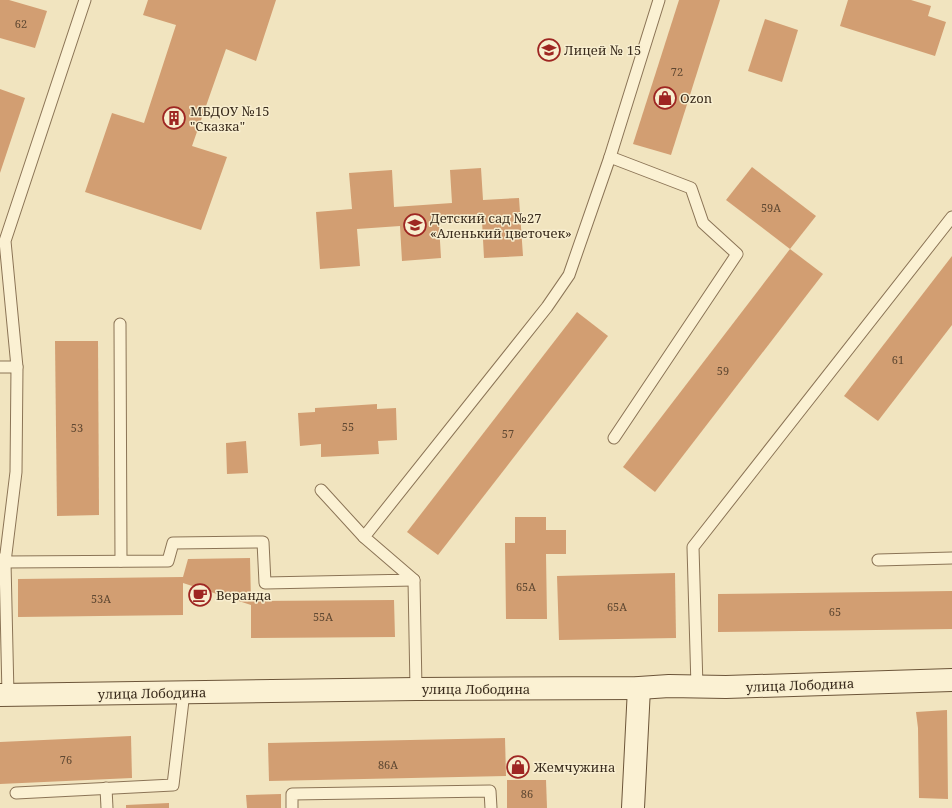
<svg xmlns="http://www.w3.org/2000/svg" width="952" height="808" font-family="'Noto Serif',serif">
<rect width="100%" height="100%" fill="#f1e4bf"/>
<!-- building -->
<g fill="#d29e72">
<path d="M 0,0 L 9,0 L 47,11 L 35,48 L 0,38 Z"/>
<path d="M 148,0 L 276,0 L 256,61 L 226,49 L 192,146 L 227,157 L 201,230 L 85,192 L 112,113 L 144,123 L 176,25 L 143,15 Z"/>
<path d="M 679,0 L 720,0 L 671,155 L 633,144 Z"/>
<path d="M 848,0 L 911,0 L 931,6 L 928,16 L 946,22 L 935,56 L 840,26 Z"/>
<path d="M 765,19 L 798,30 L 782,82 L 748,71 Z"/>
<path d="M 0,89 L 25,98 L 0,173 Z"/>
<path d="M 752,167 L 816,216 L 790,249 L 726,200 Z"/>
<path d="M 481,168 L 483,200 L 519,198 L 523,256 L 484,258 L 482,221 L 439,224 L 441,258 L 402,261 L 400,226 L 357,229 L 360,266 L 320,269 L 316,212 L 352,209 L 349,173 L 392,170 L 394,207 L 452,203 L 450,170 Z"/>
<path d="M 790,249 L 823,274 L 655,492 L 623,467 Z"/>
<path d="M 952,256 L 952,325 L 878,421 L 844,396 Z"/>
<path d="M 577,312 L 608,336 L 438,555 L 407,532 Z"/>
<path d="M 55,341 L 98,341 L 99,515 L 57,516 Z"/>
<path d="M 377,404 L 377,409 L 396,408 L 397,440 L 378,441 L 379,454 L 321,457 L 321,444 L 300,446 L 298,413 L 315,412 L 315,408 Z"/>
<path d="M 246,441 L 248,473 L 227,474 L 226,443 Z"/>
<path d="M 515,517 L 546,517 L 546,530 L 566,530 L 566,554 L 546,554 L 547,619 L 506,619 L 505,543 L 515,543 Z"/>
<path d="M 250,558 L 251,601 L 394,600 L 395,637 L 251,638 L 251,605 L 183,583 L 183,615 L 18,617 L 18,579 L 183,577 L 188,559 Z"/>
<path d="M 675,573 L 676,638 L 559,640 L 557,576 Z"/>
<path d="M 952,591 L 952,629 L 718,632 L 718,594 Z"/>
<path d="M 947,710 L 948,799 L 919,798 L 918,728 L 916,712 Z"/>
<path d="M 131,736 L 132,778 L 0,784 L 0,742 Z"/>
<path d="M 505,738 L 506,776 L 269,781 L 268,743 Z"/>
<path d="M 507,780 L 546,780 L 547,808 L 507,808 Z"/>
<path d="M 281,794 L 281,808 L 247,808 L 246,795 Z"/>
<path d="M 169,803 L 169,808 L 126,808 L 126,805 Z"/>
</g>
<g fill="none" stroke-linecap="round" stroke-linejoin="round">
<!-- lane casing -->
<g stroke="#8b7456" stroke-width="13">
<g id="lane">
<path d="M 120,324 L 121,561"/>
<path d="M 0,367 L 17,367 L 16,472 L 5,562 L 168,561 L 173,543 L 263,542 L 265,583 L 414,580 L 364,537 L 547,307 L 569,275 L 610,157"/>
<path d="M 17,367 L 5,241 L 85,0"/>
<path d="M 614,438 L 737,254 L 703,223 L 691,188 L 610,157 L 659,0"/>
<path d="M 321,490 L 364,537"/>
<path d="M 0,559 L 5,562 L 8,695"/>
<path d="M 878,560 L 952,558"/>
<path d="M 414,580 L 416,689"/>
<path d="M 697,687 L 693,547 L 952,217"/>
<path d="M 106,788 L 107,808"/>
<path d="M 16,793 L 173,785 L 184,692"/>
<path d="M 292,808 L 292,794 L 490,791 L 491,808"/>
</g>
</g>
<!-- secondary casing -->
<g stroke="#6c5539" stroke-width="24">
<g id="secondary">
<path d="M 0,695 L 416,689 L 639,688 L 669,686 L 726,687 L 952,680"/>
<path d="M 633,808 L 639,688"/>
</g>
</g>
<!-- lane -->
<use href="#lane" stroke="#fbf1d3" stroke-width="11"/>
<!-- secondary -->
<use href="#secondary" stroke="#fbf1d3" stroke-width="22"/>
</g>
<!-- icons -->
<defs>
<g id="school-ring" transform="scale(1.15)"><circle r="9.5" fill="#f8eecf" stroke="#9e2622" stroke-width="1.5"/><path d="M0-5L7-2L0 1L-7-2ZM-4 1L0 2.5L4 1V4Q0 6-4 4Z" fill="#9e2622"/></g>
<g id="shop-ring" transform="scale(1.15)"><circle r="9.5" fill="#f8eecf" stroke="#9e2622" stroke-width="1.5"/><path d="M-5-2.5h2.3a2.7 3.5 0 0 1 5.4 0H5L5.5 6h-11ZM-1.5-2.5h3a1.5 2.3 0 0 0-3 0Z" fill="#9e2622"/></g>
<g id="building-ring" transform="scale(1.15)"><circle r="9.5" fill="#f8eecf" stroke="#9e2622" stroke-width="1.5"/><path d="M-4-6H4V6H1V3H-1V6H-4ZM-2.5-4.3h1.7v1.8h-1.7ZM.8-4.3h1.7v1.8H.8ZM-2.5-1h1.7V.8h-1.7ZM.8-1h1.7V.8H.8Z" fill="#9e2622"/></g>
<g id="cafe-ring" transform="scale(1.15)"><circle r="9.5" fill="#f8eecf" stroke="#9e2622" stroke-width="1.5"/><path d="M-5.5-4.5H6V0H3Q3 3.5 0 3.5H-2.5Q-5.5 3.5-5.5 0ZM3-3.2v2h1.7v-2ZM-6 4.5H4V6H-6Z" fill="#9e2622"/></g>
</defs>
<g fill-rule="evenodd">
<use href="#school-ring" x="549" y="50"/>
<use href="#shop-ring" x="665" y="98"/>
<use href="#building-ring" x="174" y="118"/>
<use href="#school-ring" x="415" y="225"/>
<use href="#cafe-ring" x="200" y="595"/>
<use href="#shop-ring" x="518" y="767"/>
</g>
<g text-anchor="middle" stroke-width="3" stroke-linejoin="round" paint-order="stroke">
<!-- number labels -->
<g font-size="11" fill="#5f4832">
<text x="21" y="28">62</text>
<text x="677" y="76">72</text>
<text x="771" y="212">59А</text>
<text x="898" y="364">61</text>
<text x="723" y="375">59</text>
<text x="348" y="431">55</text>
<text x="77" y="432">53</text>
<text x="508" y="438">57</text>
<text x="526" y="591">65А</text>
<text x="101" y="603">53А</text>
<text x="617" y="611">65А</text>
<text x="835" y="616">65</text>
<text x="323" y="621">55А</text>
<text x="66" y="764">76</text>
<text x="388" y="769">86А</text>
<text x="527" y="798">86</text>
</g>
<!-- poi labels -->
<g font-size="13" fill="#392b1c" stroke="#f8eecf" text-anchor="start">
<text x="564" y="55">Лицей № 15</text>
<text x="680" y="103">Ozon</text>
<text x="190" y="116">МБДОУ №15<tspan x="190" dy="15">"Сказка"</tspan></text>
<text x="430" y="223">Детский сад №27<tspan x="430" dy="15">«Аленький цветочек»</tspan></text>
<text x="216" y="600">Веранда</text>
<text x="534" y="772">Жемчужина</text>
</g>
<!-- street labels -->
<g font-size="13" fill="#392b1c" stroke="#f8eecf">
<text transform="translate(800 685) rotate(-2)" y="5">улица Лободина</text>
<text x="476" y="694">улица Лободина</text>
<text transform="translate(152 693) rotate(-1)" y="5">улица Лободина</text>
</g>
</g>
</svg>
